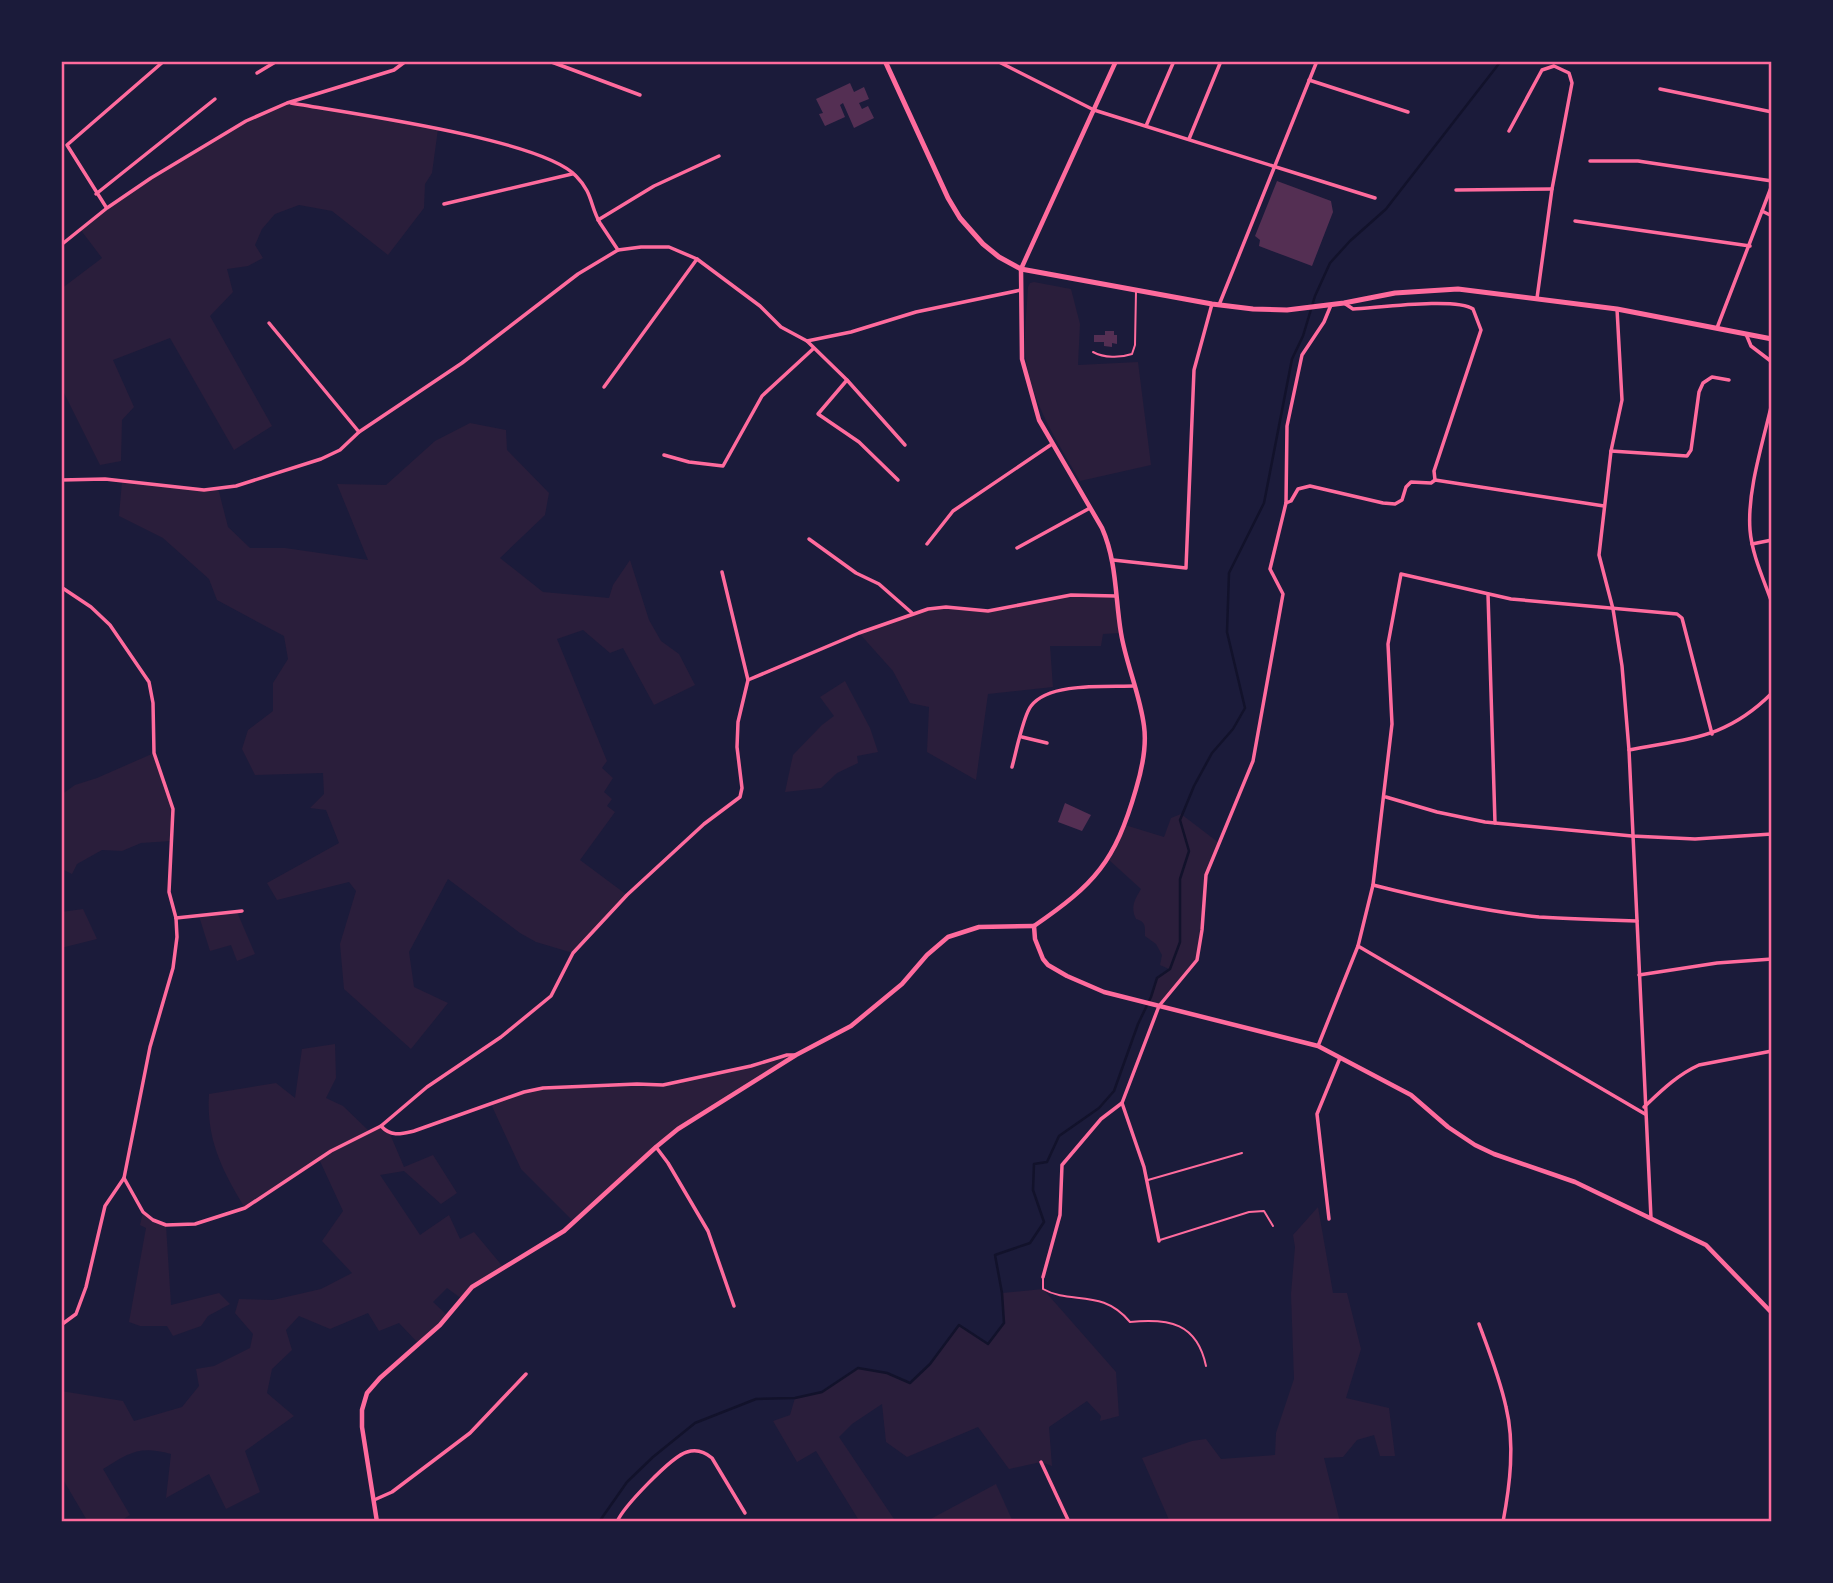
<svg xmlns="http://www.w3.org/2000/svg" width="1833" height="1583" font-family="Lato,sans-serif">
<rect width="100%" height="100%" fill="#1b1b3a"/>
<!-- green -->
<g fill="#2a1e3b">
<path d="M 287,103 L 438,129 L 432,173 L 425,184 L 424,208 L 388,255 L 332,211 L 299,205 L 275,214 L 262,229 L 255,245 L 263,258 L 248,266 L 227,269 L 233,292 L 210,316 L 272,426 L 234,450 L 170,338 L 113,360 L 134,407 L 122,420 L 121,461 L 100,465 L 63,391 L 61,383 L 61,289 L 102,258 L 80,229 C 146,181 213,137 287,103 Z"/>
<path d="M 1034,282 L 1071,289 L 1080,324 L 1078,365 L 1138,362 L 1151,465 L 1080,481 C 1057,441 1029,399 1025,352 C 1024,331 1027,308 1028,287 L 1030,283 Z"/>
<path d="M 470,423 L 506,430 L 507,450 L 549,493 L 545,515 L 500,558 L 543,592 L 609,598 L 613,585 L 630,560 L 649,620 L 661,641 L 679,654 L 695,685 L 654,705 L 623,648 L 610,653 L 583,630 L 557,639 L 607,761 L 602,768 L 613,778 L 604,792 L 612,799 L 607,806 L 615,812 L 580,860 L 627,895 L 573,953 L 536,942 L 520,933 L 448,879 L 409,952 L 414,987 L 448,1003 L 411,1049 L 344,989 L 340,944 L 356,891 L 349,882 L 277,900 L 267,883 L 339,843 L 326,810 L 310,808 L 324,794 L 323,773 L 255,775 L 242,749 L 248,730 L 273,711 L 273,683 L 288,659 L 284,636 L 217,600 L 209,579 L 163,538 L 119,516 L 122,481 L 165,487 L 218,488 L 228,527 L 250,548 L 285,548 L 368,560 L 337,484 L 386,485 L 435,441 Z"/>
<path d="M 1072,595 L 1118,596 L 1121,633 L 1103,634 L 1101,646 L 1050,646 L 1053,687 L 988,694 L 976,780 L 927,752 L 929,707 L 910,703 L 893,671 L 859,633 L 912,613 L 946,607 L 988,611 Z"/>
<path d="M 845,681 L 870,728 L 878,752 L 857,756 L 858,763 L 837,773 L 821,788 L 785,792 L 793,755 L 822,725 L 834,716 L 820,697 Z"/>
<path d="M 154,753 L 173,809 L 171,841 L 141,843 L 122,851 L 102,850 L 77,864 L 72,874 L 64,870 L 61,856 L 61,795 L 75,785 L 97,778 Z"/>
<path d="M 1181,814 L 1219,843 L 1206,875 L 1202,930 L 1197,960 L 1159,1006 L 1148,1003 L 1157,978 L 1169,969 L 1160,965 L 1162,955 L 1156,944 L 1145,936 C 1145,926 1146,922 1136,919 C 1130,907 1135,899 1141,889 L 1108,859 L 1125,825 L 1164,837 L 1171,818 Z"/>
<path d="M 83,909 L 97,939 L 61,948 L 61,912 Z"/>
<path d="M 237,912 L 255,954 L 237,961 L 231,945 L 210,951 L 199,916 Z"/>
<path d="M 335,1044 L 336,1078 L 326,1098 L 343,1106 L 369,1131 L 381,1126 L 390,1134 L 404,1167 L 433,1155 L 457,1193 L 441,1204 L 404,1171 L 380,1175 L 420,1235 L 449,1215 L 460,1239 L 474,1232 L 504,1268 L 472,1287 L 462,1299 L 447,1288 L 433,1302 L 448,1316 L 419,1344 L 399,1323 L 379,1331 L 368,1313 L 330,1329 L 299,1316 L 286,1330 L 292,1350 L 272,1369 L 267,1393 L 294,1416 L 245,1451 L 260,1492 L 226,1509 L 209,1474 L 166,1498 L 171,1454 C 139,1445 129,1453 103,1469 L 130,1515 L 119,1522 L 88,1522 L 61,1476 L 61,1391 L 123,1401 L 134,1421 L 182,1407 L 199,1386 L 196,1369 L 214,1366 L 250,1348 L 253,1334 L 235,1313 L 239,1299 L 273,1300 L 321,1289 L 352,1273 L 322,1241 L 343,1211 L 319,1159 L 245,1208 C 222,1170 206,1139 209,1094 L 276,1083 L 295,1098 L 302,1049 Z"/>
<path d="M 796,1055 L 742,1088 L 656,1147 L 574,1222 L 521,1169 L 491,1104 L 524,1092 L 563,1086 L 663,1085 Z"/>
<path d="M 1318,1207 L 1333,1293 L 1347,1293 L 1361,1349 L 1346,1398 L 1389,1408 L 1395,1456 L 1380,1456 L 1374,1435 L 1357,1440 L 1343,1457 L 1324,1458 L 1340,1522 L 1170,1522 L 1142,1458 L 1192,1441 L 1206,1439 L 1221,1459 L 1275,1455 L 1276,1433 L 1294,1379 L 1291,1294 L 1295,1247 L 1293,1235 Z"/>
<path d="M 143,1212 L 153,1220 L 166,1225 L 171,1305 L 219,1293 L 230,1304 L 208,1316 L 201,1326 L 173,1336 L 167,1326 L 140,1326 L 129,1322 L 146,1228 L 140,1225 Z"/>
<path d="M 1043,1289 L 1116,1372 L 1119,1416 L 1100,1421 L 1101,1416 L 1087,1401 L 1049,1427 L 1052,1466 L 1041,1462 L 1009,1469 L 978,1427 L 907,1457 L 886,1442 L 882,1404 L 852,1424 L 839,1437 L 896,1522 L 860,1522 L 816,1451 L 797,1462 L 773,1421 L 790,1415 L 795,1398 L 822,1392 L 858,1368 L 887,1373 L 911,1382 L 930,1364 L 959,1325 L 988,1344 L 1004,1323 L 1002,1293 Z"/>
<path d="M 996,1484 L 1013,1522 L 925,1522 Z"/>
</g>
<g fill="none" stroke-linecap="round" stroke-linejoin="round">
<!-- stream -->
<path stroke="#12122b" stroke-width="2.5" d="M 599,1522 L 627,1482 L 653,1457 L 695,1423 L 756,1399 L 795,1398 L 822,1392 L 858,1368 L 887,1373 L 910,1383 L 930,1364 L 959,1325 L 988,1344 L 1004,1323 L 1002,1293 L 995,1255 L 1030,1243 L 1044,1222 L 1033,1190 L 1034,1164 L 1047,1162 L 1059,1136 L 1099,1108 L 1114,1091 L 1138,1024 L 1151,997 L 1157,978 L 1170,969 L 1180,942 L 1180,879 L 1189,851 L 1180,820 L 1194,786 L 1212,753 L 1233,729 L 1245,708 L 1227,632 L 1229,573 L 1264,503 L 1292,359 L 1303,336 L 1315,296 L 1330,263 L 1350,241 L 1386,209 L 1501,61"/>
</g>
<!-- building -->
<g fill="#542f53">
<path d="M 850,83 L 854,92 L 864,87 L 869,99 L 859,103 L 862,109 L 868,106 L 874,118 L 854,128 L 843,103 L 840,105 L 845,117 L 825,126 L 819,114 L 823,113 L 816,99 Z"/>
<path d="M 1277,181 L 1331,201 L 1333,212 L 1312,266 L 1259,246 L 1260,240 L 1255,236 Z"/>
<path d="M 1105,331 L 1114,331 L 1114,335 L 1117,335 L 1117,344 L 1112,343 L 1112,347 L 1104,346 L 1104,342 L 1094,342 L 1094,335 L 1105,335 Z"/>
<path d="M 1065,803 L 1091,815 L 1082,831 L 1058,822 Z"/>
</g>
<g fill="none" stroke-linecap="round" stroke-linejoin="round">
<!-- service -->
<g stroke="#ff6b9d" stroke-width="2">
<path d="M 1093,352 C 1104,358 1120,358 1132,354 L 1135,345 L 1136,291"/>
<path d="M 1148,1180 L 1242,1153"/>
<path d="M 1160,1240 L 1249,1212 L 1264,1211 L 1273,1226"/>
<path d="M 1043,1278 L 1043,1289 C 1071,1305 1102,1288 1130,1322 C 1169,1318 1197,1323 1206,1366"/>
</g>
<!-- minor -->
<g stroke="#ff6b9d" stroke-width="3.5">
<path d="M 549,61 L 640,95"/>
<path d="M 997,61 L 1094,110 L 1375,198"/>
<path d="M 257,73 L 277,61"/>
<path d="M 1309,80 L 1408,112"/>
<path d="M 1660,89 L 1772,112"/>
<path d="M 291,103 C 347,113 542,139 576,176 C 593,193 590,206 600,223 C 606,232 612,241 618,250"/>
<path d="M 1146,126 L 1174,61"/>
<path d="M 1509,131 L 1542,70 L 1554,66 L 1569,73 L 1572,83 L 1552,189 L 1537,298"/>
<path d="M 1189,139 L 1221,61"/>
<path d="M 1590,161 L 1638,161 L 1772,181"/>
<path d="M 1456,190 L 1552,189"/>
<path d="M 96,194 L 215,99"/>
<path d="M 444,204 L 572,174"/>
<path d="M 106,207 L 67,145 L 164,61"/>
<path d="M 1762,211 L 1772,216"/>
<path d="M 598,220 L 654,186 L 719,156"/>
<path d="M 1575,221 L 1750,246"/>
<path d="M 61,245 L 107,208 L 151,178 L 246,121 L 287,103 L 394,70 L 406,61"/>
<path d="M 1344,303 L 1353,309 C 1376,308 1456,297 1473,309 L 1481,330 L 1434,471 L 1435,480"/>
<path d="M 1219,305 L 1317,61"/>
<path d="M 1617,309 L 1622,400 L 1611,451 L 1599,555 L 1613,609 L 1622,666 L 1629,750 L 1651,1218"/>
<path d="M 269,323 L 359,432"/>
<path d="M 1717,328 L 1772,185"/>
<path d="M 1746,334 L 1751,346 L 1772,362"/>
<path d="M 807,341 L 847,380 L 905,445"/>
<path d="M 847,380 L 818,414 L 859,442 L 898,480"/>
<path d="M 604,387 L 697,259"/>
<path d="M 1772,403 C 1763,442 1747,491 1750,530 C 1752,555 1764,580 1772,603"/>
<path d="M 1611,451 L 1687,456 L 1691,450 L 1699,392 L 1703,383 L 1712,377 L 1729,380"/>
<path d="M 664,455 L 689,462 L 723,466 L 762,396 L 813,349"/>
<path d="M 61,480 L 105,479 L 204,490 L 236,486 L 321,459 L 340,450 L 359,432 L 462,363 L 578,274 L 618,250 L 641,247 L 669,247 L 697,259 L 760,306 L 781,327 L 807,341 L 851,332 L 916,312 L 1021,290"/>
<path d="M 1286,503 L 1291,501 L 1298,489 L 1310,486 L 1383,503 L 1395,504 L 1402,500 L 1406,487 L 1411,482 L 1431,483 L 1435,480 L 1604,506"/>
<path d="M 809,539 L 856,573 L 879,584 L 912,613"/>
<path d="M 927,544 L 953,511 L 1052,444"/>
<path d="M 1752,544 L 1772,540"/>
<path d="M 1017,548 L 1090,508"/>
<path d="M 1113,560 L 1186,568 L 1194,370 L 1212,304"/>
<path d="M 61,587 L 91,607 L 110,625 L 149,682 L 153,703 L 154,753 L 173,809 L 169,892 L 176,918 L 177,937 L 173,968 L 150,1047 L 124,1178 L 105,1206 L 86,1287 L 76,1314 L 61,1325"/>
<path d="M 1488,594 L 1495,823"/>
<path d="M 748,680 L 859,633 L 928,609 L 946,607 L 988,611 L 1071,595 L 1116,596"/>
<path d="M 1022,737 L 1047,743"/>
<path d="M 1629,750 C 1690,738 1726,739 1772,693"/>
<path d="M 1012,767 C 1016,753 1023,716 1031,706 C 1049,682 1107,687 1134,686"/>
<path d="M 1386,797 L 1437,812 L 1485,822 L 1632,836 L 1695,839 L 1772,834"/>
<path d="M 1373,885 C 1428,899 1483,911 1539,917 C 1572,919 1604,920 1637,921"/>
<path d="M 176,918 L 242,911"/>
<path d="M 1358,946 L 1645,1114"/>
<path d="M 1639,975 L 1717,963 L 1772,959"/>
<path d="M 1318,1046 L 1358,946 L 1373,885 L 1392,724 L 1388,644 L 1401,574 L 1511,599 L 1677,614 L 1682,618 L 1712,734"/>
<path d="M 1122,1103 L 1144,1167 L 1159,1241"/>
<path d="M 1644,1107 C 1661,1091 1677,1075 1699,1065 L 1772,1051"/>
<path d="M 381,1126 C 391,1137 401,1134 414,1131 L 524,1092 L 543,1088 L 637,1084 L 663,1085 L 751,1066 L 787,1055 L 795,1055"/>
<path d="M 656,1147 L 668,1163 L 708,1231 L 734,1306"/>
<path d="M 124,1178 L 143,1212 L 153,1220 L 166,1225 L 195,1224 L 245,1208 L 331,1151 L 381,1126 L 427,1087 L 501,1037 L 551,996 L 573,953 L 627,895 L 704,824 L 740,797 L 742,788 L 737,747 L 738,722 L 748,680 L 722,572"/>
<path d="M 1329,1219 L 1317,1114 L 1340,1058"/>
<path d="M 1043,1277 L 1060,1215 L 1062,1165 L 1101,1119 L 1122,1103 L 1159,1006 L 1197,960 L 1202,930 L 1206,875 L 1253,761 L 1283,594 L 1270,569 L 1286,503 L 1287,426 L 1302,355 L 1324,322 L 1331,305"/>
<path d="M 1479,1324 C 1489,1351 1500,1379 1506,1407 C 1515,1444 1510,1485 1503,1522"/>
<path d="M 1041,1462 L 1069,1522"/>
<path d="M 374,1500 L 392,1492 L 470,1433 L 526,1374"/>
<path d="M 617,1522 C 623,1507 672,1456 687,1452 C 696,1449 705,1452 712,1458 L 745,1513"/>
</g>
<!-- tertiary -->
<g stroke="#ff6b9d" stroke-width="4.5">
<path d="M 1034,926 C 1095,884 1115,862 1136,789 C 1142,769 1147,747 1144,726 C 1140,694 1126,664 1121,633 C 1115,597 1117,562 1102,528 L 1039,420 L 1022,359 L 1021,269 L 1116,61"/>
<path d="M 1034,926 L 1035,939 L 1043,959 L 1048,965 L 1067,976 L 1104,992 L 1318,1046 L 1411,1095 L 1448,1127 L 1475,1145 L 1494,1154 L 1575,1182 L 1706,1245 L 1772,1313"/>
<path d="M 377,1522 L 362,1427 L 362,1410 L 367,1393 L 380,1378 L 440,1325 L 472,1287 L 564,1231 L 656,1147 L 678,1129 L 796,1055 L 851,1026 L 902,984 L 927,955 L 948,937 L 979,927 L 1034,926"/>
</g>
<!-- secondary -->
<path stroke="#ff6b9d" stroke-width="5" d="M 885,61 L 948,198 L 960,218 L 983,244 L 999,257 L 1021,269 L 1212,304 L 1253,309 L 1287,310 L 1344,303 L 1395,293 L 1458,289 L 1617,309 L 1772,339"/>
</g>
<!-- border -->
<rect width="1833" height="1583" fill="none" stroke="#1b1b3a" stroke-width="126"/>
<rect x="63" y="63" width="1707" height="1457" fill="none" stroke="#ff6b9d" stroke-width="2.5"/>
</svg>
